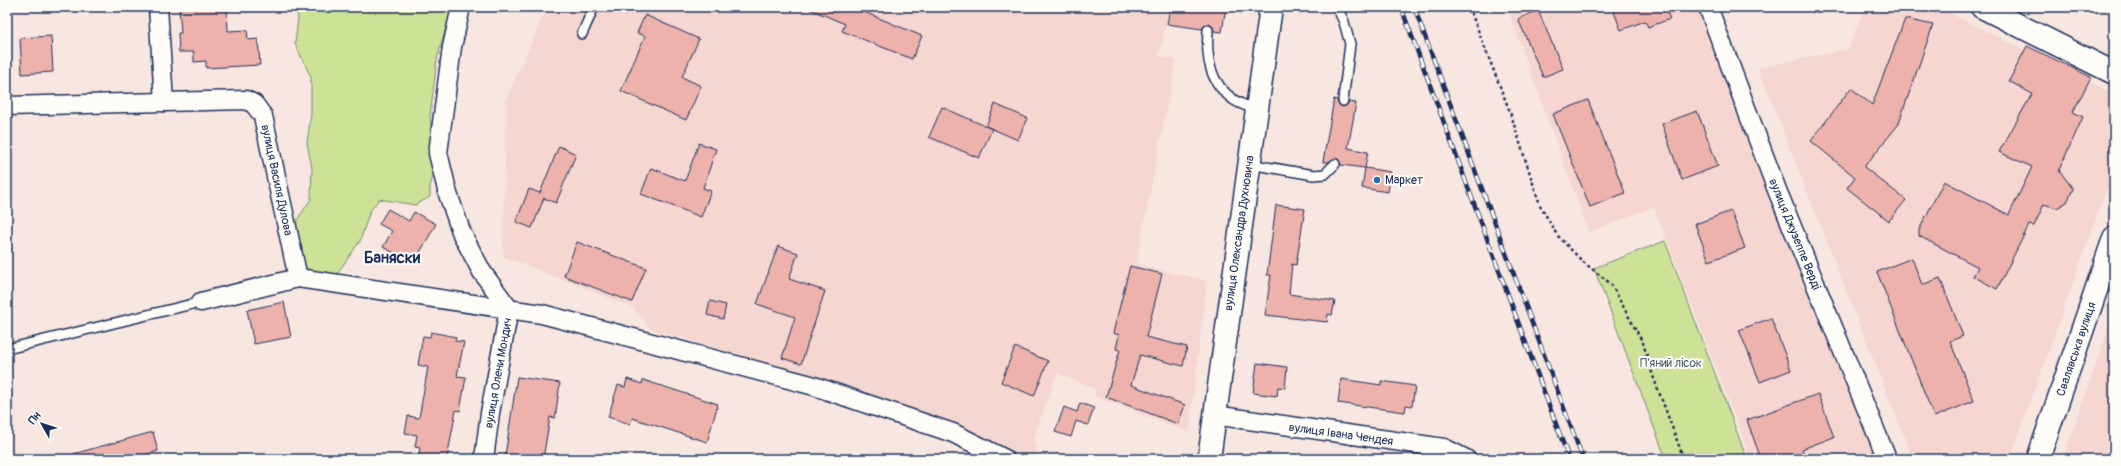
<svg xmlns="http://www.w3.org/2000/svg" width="2121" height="466" font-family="Pangolin,sans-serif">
<rect width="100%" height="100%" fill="#f8e6e0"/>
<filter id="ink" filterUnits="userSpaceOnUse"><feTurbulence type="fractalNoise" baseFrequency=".025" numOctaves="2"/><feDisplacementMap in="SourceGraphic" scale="8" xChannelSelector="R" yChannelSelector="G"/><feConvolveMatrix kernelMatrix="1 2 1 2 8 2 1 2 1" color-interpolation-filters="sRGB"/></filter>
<g filter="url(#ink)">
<!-- built -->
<g fill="#f5d6d0">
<path d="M 547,7 L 1169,7 L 1159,56 L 1176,60 L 1136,264 L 1207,281 L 1189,432 L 1094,396 L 1096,389 L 1057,373 L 1033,439 L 1038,459 L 1026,459 L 959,426 L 866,392 L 651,329 L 632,307 L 503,256 L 506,100 Z"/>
<path d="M 1507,7 L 1701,7 L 1879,459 L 1751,459 L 1654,207 L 1589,232 Z"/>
<path d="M 1865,7 L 1937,7 L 2114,94 L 2114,168 L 2010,459 L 1913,459 L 1758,68 L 1848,49 Z"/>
<path d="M 2114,313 L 2114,459 L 2063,459 Z"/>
</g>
<!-- green -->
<g fill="#cde297" stroke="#74887a">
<path d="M 295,7 L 452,7 L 437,59 L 430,116 L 434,173 L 430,186 L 430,197 L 415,205 L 379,199 L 370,211 L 360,241 L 336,275 L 305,270 L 295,248 L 297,220 L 311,199 L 312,168 L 307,143 L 311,114 L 311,77 L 295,44 L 298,18 Z"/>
<path d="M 1665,241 L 1747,459 L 1666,459 L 1594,268 Z"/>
</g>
<!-- building -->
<g fill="#edb2ac" stroke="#1b2f5e">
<path d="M 179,7 L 227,7 L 228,31 L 247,30 L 248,40 L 258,39 L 260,65 L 206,68 L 206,61 L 194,62 L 194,52 L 179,52 L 178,33 L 181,33 Z"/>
<path d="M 805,7 L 852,7 L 922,36 L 912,59 L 842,31 L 845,24 Z"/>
<path d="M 1170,7 L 1226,7 L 1222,32 L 1214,31 L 1213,27 L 1209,24 L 1205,25 L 1202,29 L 1167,24 Z"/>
<path d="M 1612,7 L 1677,7 L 1677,8 L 1667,12 L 1670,19 L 1648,27 L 1645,21 L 1621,30 Z"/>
<path d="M 1538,10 L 1563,69 L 1543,77 L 1518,19 Z"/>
<path d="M 645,15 L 699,39 L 682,77 L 701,86 L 686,120 L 621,91 L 645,36 L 637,33 Z"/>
<path d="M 1905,19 L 1933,25 L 1898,125 L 1864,167 L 1906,200 L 1889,221 L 1847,188 L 1855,177 L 1811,141 L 1851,88 L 1872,105 Z"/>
<path d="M 51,36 L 53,72 L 22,74 L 20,38 Z"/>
<path d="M 2027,46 L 2091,77 L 2073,112 L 2083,117 L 2059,170 L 2073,189 L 2067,202 L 2057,208 L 2044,204 L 2034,226 L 2029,225 L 1997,289 L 1973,276 L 1978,267 L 1919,236 L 1919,230 L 1944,181 L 2009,215 L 2032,167 L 1999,152 L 2032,94 L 2009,81 Z"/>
<path d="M 1334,99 L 1337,100 L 1338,104 L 1342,107 L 1346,106 L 1349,102 L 1356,103 L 1348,148 L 1368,152 L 1365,168 L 1341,165 L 1339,160 L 1336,158 L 1328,162 L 1323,162 Z"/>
<path d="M 1588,100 L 1625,193 L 1590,207 L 1553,114 Z"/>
<path d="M 995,104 L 1027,118 L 1018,140 L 986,126 Z"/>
<path d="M 942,107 L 992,129 L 979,158 L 929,137 Z"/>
<path d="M 1697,111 L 1718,166 L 1682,180 L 1662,124 Z"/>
<path d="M 699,143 L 716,149 L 703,188 L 711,191 L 701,217 L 641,194 L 651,168 L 685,181 Z"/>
<path d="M 559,146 L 576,154 L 556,203 L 544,198 L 532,228 L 516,222 L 529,189 L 540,193 Z"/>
<path d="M 1365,168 L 1391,172 L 1388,192 L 1362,188 Z"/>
<path d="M 1276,205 L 1305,209 L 1296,265 L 1292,264 L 1289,294 L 1335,301 L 1332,315 L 1328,314 L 1327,322 L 1265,315 L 1271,275 L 1267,275 Z"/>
<path d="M 388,209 L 409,221 L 414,212 L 436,224 L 415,261 L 404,256 L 403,258 L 383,247 L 392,231 L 379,224 Z"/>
<path d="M 1731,211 L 1745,248 L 1709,261 L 1695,224 Z"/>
<path d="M 577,242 L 646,268 L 632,302 L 564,276 Z"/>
<path d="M 778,246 L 798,253 L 789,279 L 825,291 L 801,364 L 782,358 L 795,317 L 757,304 Z"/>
<path d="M 1912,258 L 1922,285 L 1940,278 L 1963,336 L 1950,341 L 1974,401 L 1934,417 L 1877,272 Z"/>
<path d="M 1130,266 L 1162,274 L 1146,337 L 1187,347 L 1183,366 L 1140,355 L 1131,385 L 1185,405 L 1178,424 L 1106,397 L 1120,350 L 1116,349 L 1119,335 L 1113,333 Z"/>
<path d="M 710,301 L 726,305 L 723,319 L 707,315 Z"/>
<path d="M 284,302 L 291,337 L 254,344 L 247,310 Z"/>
<path d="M 1771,318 L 1791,370 L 1760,382 L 1739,330 Z"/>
<path d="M 431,332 L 456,337 L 455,341 L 464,342 L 457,376 L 466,377 L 460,411 L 456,410 L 447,459 L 418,459 L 420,448 L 415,447 L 417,435 L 405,433 L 408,416 L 419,418 L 428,367 L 418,365 L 423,336 L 430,337 Z"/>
<path d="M 1015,347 L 1048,361 L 1034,396 L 1001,382 Z"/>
<path d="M 1257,363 L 1287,367 L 1285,388 L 1278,387 L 1277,396 L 1253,393 Z"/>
<path d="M 517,377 L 560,383 L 555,418 L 550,417 L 543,459 L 523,459 L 505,456 Z"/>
<path d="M 627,379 L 642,384 L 643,380 L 718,404 L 707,442 L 632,418 L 630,424 L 608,417 L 618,385 L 625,387 Z"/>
<path d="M 1341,379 L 1381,385 L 1381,381 L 1415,386 L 1412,406 L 1406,405 L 1405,412 L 1338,403 Z"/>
<path d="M 1818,394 L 1834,437 L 1802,449 L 1806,459 L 1761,459 L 1747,420 Z"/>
<path d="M 1080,403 L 1094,408 L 1088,425 L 1076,421 L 1071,437 L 1055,432 L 1064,407 L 1077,412 Z"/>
<path d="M 153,432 L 158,451 L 129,459 L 73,459 L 73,454 Z"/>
</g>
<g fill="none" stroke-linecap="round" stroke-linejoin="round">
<!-- service casing -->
<g stroke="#1b2f5e" stroke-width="12">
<g id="service">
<path d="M 1337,7 L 1344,22 L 1350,44 L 1343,101"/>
<path d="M 1208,30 C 1206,57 1209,83 1234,100 C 1240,104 1249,107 1257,110"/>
<path d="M 582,34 L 594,7"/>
<path d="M 1249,164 L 1314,175 L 1325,174 L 1335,164"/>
<path d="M 7,349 L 201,302"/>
</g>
</g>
<!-- minor casing -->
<g stroke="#1b2f5e" stroke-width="21">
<g id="minor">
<path d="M 158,7 L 164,102 L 246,100 L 254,104 L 263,116 L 298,278"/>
<path d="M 461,7 L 452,47 L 438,153 L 448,194 L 462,234 L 482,272 L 509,309 L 490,413 L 484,459"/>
<path d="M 1708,7 L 1777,190 L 1887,459"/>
<path d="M 7,106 L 164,102"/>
<path d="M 201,302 L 298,278 L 542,314 L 811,385 L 953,433 L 1005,459"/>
<path d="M 1214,415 L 1444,448 L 1466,459"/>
</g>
</g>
<!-- tertiary casing -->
<g stroke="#1b2f5e" stroke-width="25">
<g id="tertiary">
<path d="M 1982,7 L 2114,73"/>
<path d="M 2038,459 L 2114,238"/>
</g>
</g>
<!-- secondary casing -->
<g stroke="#1b2f5e" stroke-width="25">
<path id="secondary" d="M 1209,459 L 1271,7"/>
</g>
<!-- path -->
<path stroke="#1b2f5e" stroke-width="2.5" stroke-dasharray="3 3" stroke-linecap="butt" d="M 1469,7 L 1510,112 L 1540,205 L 1557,235 L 1582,261 L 1611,284 L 1643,343 L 1653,376 L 1684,459"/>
<!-- service -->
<use href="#service" stroke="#fdfcf7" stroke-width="9"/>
<!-- minor -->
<use href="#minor" stroke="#fdfcf7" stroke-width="18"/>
<!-- tertiary -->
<use href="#tertiary" stroke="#fdfcf7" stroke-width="22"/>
<!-- secondary -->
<use href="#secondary" stroke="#fdfcf7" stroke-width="22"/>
<!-- rail casing -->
<g stroke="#1b2f5e" stroke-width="4.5">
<g id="rail">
<path d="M 1401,7 L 1569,459"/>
<path d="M 1414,7 L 1583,459"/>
</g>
</g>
<!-- rail -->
<use href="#rail" stroke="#fdfcf7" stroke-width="3" stroke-dasharray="9" stroke-linecap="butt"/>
</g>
</g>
<!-- markers -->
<circle fill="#1f6fb2" stroke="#fdfcf7" stroke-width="1.5" cx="1377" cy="180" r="4"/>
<g text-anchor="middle" stroke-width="4" stroke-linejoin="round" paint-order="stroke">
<!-- street labels -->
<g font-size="12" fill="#1b2f5e" stroke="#fdfcf7">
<text transform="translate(277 180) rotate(78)" y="4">вулиця Василя Дулова</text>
<text transform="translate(1239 233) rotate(-82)" y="4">вулиця Олександра Духновича</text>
<text transform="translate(1795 234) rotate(68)" y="4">вулиця Джузеппе Верді</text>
<text transform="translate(2076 349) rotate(-71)" y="4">Свалявська вулиця</text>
<text transform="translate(498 373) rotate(-80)" y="4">вулиця Олени Мондич</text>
<text transform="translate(1341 434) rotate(8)" y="4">вулиця Івана Чендея</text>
</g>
<!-- poi labels -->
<g font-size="12" fill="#1b2f5e" stroke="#fdfcf7" text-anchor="start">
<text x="1385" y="184">Маркет</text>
</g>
<!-- park labels -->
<g font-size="12" fill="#485c6c" stroke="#fdfcf7">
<text x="1671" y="367">П'яний лісок</text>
</g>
<!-- district labels -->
<g font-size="16" font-weight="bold" fill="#1b2f5e" stroke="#fdfcf7">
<text x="392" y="263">Баняски</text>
</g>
</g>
<!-- margin -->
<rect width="2121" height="466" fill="none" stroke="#fdfcf7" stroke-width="24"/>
<rect x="12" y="12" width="2097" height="442" fill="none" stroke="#1b2f5e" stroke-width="1.5" filter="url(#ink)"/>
<!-- north arrow -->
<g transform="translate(42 424) rotate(309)" stroke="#fdfcf7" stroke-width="3" paint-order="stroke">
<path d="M0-3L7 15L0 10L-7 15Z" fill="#1b2f5e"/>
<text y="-6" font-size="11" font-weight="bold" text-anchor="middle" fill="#1b2f5e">Пн</text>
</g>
</svg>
